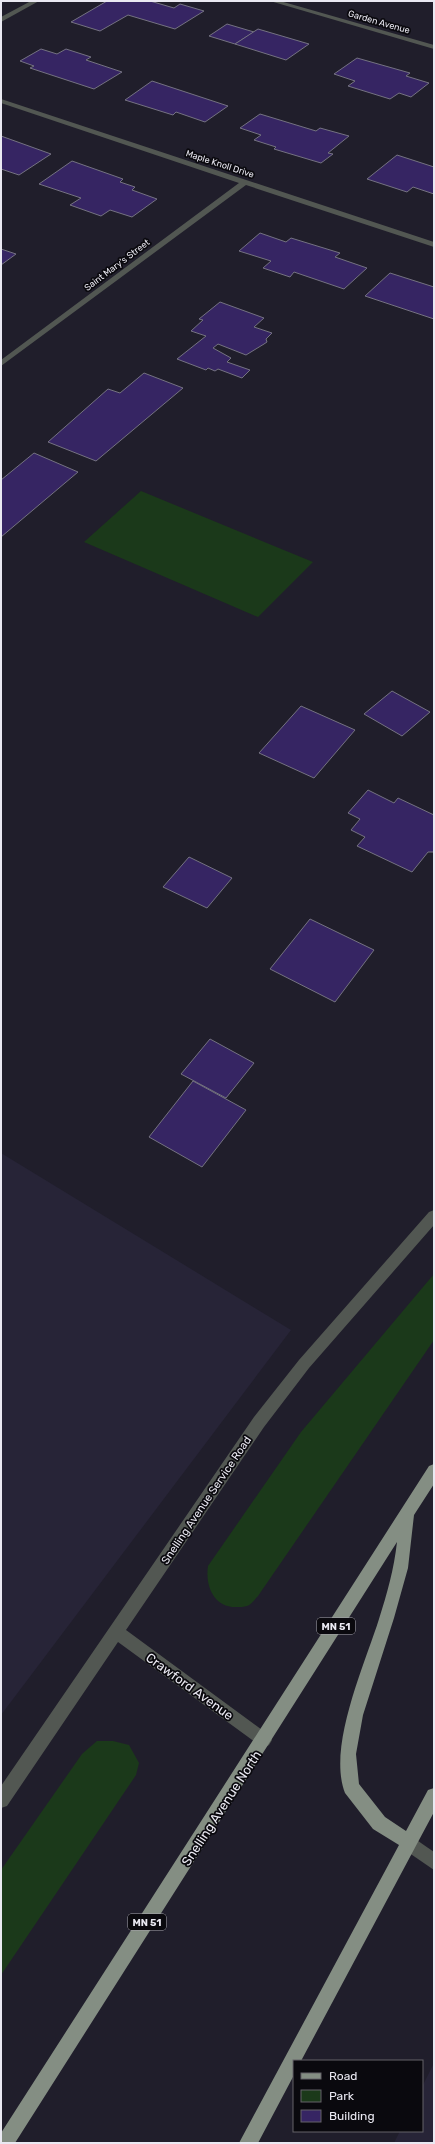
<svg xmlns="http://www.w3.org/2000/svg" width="435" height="2144" font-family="Rubik,sans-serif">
<rect width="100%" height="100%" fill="#201e2b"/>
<!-- built -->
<g fill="#272437">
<path d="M 1,1153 L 291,1330 L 1,1715 Z"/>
<path d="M 434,2063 L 434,2143 L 394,2143 L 400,2131 L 422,2131 L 422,2087 Z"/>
</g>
<!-- green -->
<g fill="#1b391a">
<path d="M 141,491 L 313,562 L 258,617 L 84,542 Z"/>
<path d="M 434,1274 L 434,1340 L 258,1596 C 255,1599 251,1605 247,1606 C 244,1607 240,1607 237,1607 C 214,1608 205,1586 208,1566 L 301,1432 Z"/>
<path d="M 97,1741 L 113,1741 L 129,1745 L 139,1763 L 136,1775 L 1,1975 L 1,1870 L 82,1754 Z"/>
</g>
<!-- building -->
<g fill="#362563" stroke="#747281">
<path d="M 107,1 L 150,1 L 174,8 L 180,4 L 204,11 L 175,29 L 128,15 L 100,31 L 71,22 Z"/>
<path d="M 227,24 L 254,32 L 235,44 L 209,36 Z"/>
<path d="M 258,29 L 309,44 L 286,60 L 235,44 Z"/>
<path d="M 41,49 L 57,54 L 66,49 L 91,57 L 86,60 L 122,72 L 94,89 L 30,68 L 34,66 L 20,61 Z"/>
<path d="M 357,58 L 410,73 L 406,76 L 429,83 L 411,97 L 399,93 L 390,99 L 348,86 L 355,81 L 334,74 Z"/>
<path d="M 152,81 L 228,106 L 205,122 L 176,112 L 173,115 L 125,100 Z"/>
<path d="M 260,114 L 316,131 L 320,128 L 349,136 L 328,153 L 333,154 L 321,163 L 274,149 L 276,147 L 254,140 L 261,135 L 240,128 Z"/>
<path d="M 1,136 L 51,154 L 19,175 L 1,169 Z"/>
<path d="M 397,155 L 434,167 L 434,194 L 413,187 L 407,192 L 367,179 Z"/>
<path d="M 72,161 L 123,179 L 120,182 L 135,187 L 132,190 L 157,199 L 132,217 L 110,210 L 101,216 L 70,205 L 81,198 L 39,184 Z"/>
<path d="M 260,233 L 286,242 L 291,238 L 340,253 L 335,257 L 367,268 L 344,289 L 294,272 L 290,277 L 263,268 L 271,261 L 239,251 Z"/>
<path d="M 1,249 L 16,254 L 1,265 Z"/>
<path d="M 390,273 L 434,287 L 434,319 L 365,296 Z"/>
<path d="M 220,302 L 264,318 L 254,327 L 272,333 L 266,339 L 267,342 L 264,344 L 246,355 L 218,344 L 213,348 L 231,358 L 227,362 L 250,370 L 242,378 L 218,369 L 215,371 L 208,368 L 206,370 L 177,359 L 206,336 L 191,331 L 203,320 L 199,319 Z"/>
<path d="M 144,373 L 183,388 L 96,461 L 48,442 L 108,389 L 120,393 Z"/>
<path d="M 34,453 L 78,472 L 1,537 L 1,480 Z"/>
<path d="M 392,691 L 430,712 L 402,736 L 364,714 Z"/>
<path d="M 301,706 L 355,730 L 314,778 L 259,753 Z"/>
<path d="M 368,790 L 394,803 L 398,798 L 434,815 L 434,852 L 428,852 L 412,872 L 357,846 L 365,837 L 351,830 L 360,819 L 348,813 Z"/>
<path d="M 189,857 L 232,878 L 207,908 L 163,887 Z"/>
<path d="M 310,919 L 374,950 L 335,1002 L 270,969 Z"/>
<path d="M 210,1039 L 254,1063 L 226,1098 L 181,1074 Z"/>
<path d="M 193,1081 L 246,1110 L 202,1167 L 149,1137 Z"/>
</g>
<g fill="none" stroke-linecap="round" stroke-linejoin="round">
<!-- street -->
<g fill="#525752" fill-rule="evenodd">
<path d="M 31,1 L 39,1 L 1,22 L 1,17 Z"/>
<path d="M 270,1 L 280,1 L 434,45 L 434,49 Z"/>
<path d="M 1,99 L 434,242 L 434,247 L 246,185 L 1,366 L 1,360 L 239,183 L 1,103 Z"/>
<path d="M 434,1210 L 434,1225 L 309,1368 L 264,1427 L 126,1630 L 269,1735 L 272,1740 L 269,1745 L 264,1748 L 259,1745 L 118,1642 L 7,1806 L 1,1808 L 1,1786 L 254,1417 L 299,1360 L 429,1212 Z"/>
<path d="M 408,1834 L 434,1852 L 434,1870 L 402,1848 L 400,1842 L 402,1836 Z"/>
</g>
<!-- primary -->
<path fill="#848e83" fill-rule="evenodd" d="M 434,1464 L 434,1484 L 414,1515 L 408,1568 L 394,1618 L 363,1715 L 356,1754 L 359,1784 L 385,1817 L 406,1831 L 428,1790 L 434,1788 L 434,1812 L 301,2061 L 294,2061 L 294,2075 L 258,2143 L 239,2143 L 399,1845 L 373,1829 L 345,1793 C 327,1747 365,1664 379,1619 C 387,1594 394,1569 397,1542 L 15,2143 L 1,2143 L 1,2133 L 429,1466 Z"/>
</g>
<g text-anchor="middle" stroke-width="3.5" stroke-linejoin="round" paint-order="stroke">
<!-- far-street labels -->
<g font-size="9" fill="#eae9f2" stroke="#0a090e">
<text transform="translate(379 22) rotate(16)" y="3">Garden Avenue</text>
<text transform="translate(220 164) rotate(18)" y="3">Maple Knoll Drive</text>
<text transform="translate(117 265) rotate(-37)" y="3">Saint Mary's Street</text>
</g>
<!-- shield labels -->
<g fill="#0a090e" stroke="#a7a6ae" stroke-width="1">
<rect x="317" y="1618" width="38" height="16" rx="3"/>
<rect x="128" y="1914" width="38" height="16" rx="3"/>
</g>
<g font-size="10" font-weight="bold" fill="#eae9f2">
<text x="336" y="1630">MN 51</text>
<text x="147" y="1926">MN 51</text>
</g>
<!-- street labels -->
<g font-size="11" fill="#eae9f2" stroke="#0a090e">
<text transform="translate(206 1500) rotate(-56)" y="4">Snelling Avenue Service Road</text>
</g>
<!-- near-street labels -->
<g font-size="13" fill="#eae9f2" stroke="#0a090e">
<text transform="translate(190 1686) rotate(36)" y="5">Crawford Avenue</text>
<text transform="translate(221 1808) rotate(-57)" y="5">Snelling Avenue North</text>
</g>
</g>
<!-- border -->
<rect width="435" height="2144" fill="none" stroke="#eae9f2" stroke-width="4"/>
<!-- legend -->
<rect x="293" y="2060" width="130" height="72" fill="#0a090e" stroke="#646369"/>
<rect x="301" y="2073" width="20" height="6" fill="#848e83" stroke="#646369"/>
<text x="329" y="2080" font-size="12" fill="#eae9f2">Road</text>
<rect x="301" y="2090" width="20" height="12" fill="#1b391a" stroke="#646369"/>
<text x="329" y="2100" font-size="12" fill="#eae9f2">Park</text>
<rect x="301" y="2110" width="20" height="12" fill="#362563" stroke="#646369"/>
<text x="329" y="2120" font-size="12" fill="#eae9f2">Building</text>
</svg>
